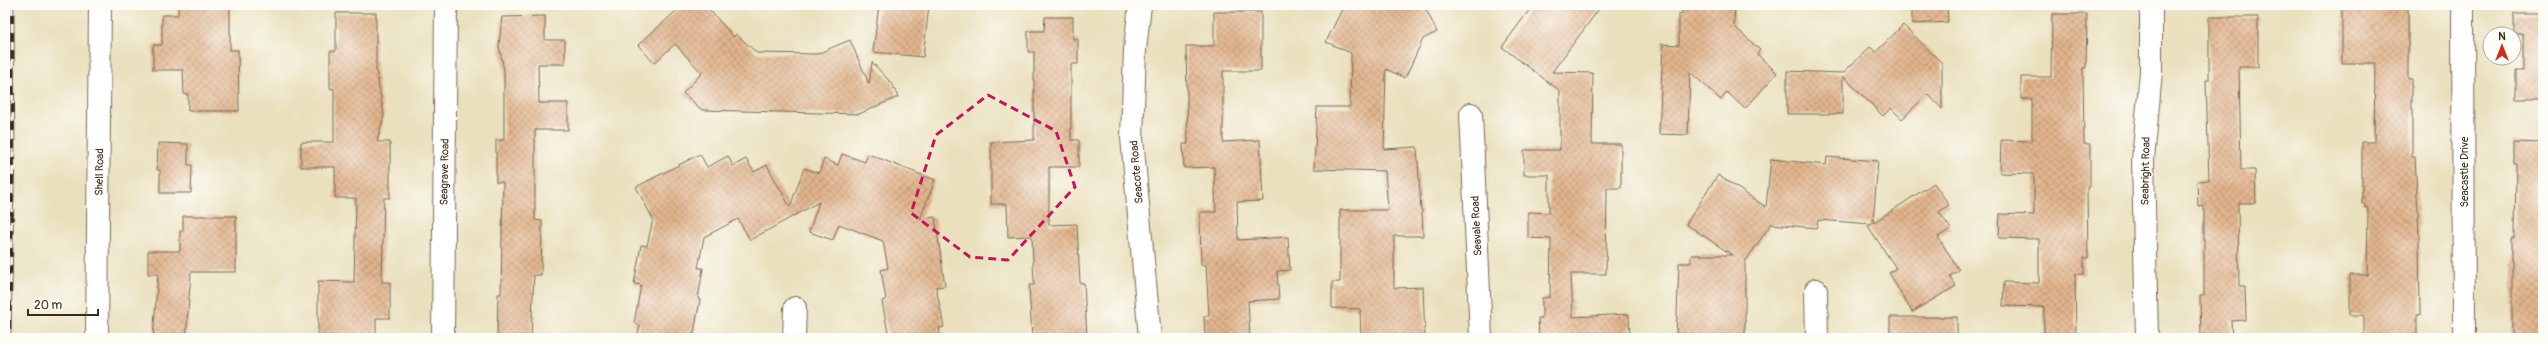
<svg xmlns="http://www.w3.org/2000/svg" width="2548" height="343" font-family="Pangolin,sans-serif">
<defs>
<pattern id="building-cross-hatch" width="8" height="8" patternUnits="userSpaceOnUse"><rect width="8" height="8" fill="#e2b58d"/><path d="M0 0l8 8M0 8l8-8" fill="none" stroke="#b89373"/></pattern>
</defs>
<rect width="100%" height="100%" fill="#fdfcf7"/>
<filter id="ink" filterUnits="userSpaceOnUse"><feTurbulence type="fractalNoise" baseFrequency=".025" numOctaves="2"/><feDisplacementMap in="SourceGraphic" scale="8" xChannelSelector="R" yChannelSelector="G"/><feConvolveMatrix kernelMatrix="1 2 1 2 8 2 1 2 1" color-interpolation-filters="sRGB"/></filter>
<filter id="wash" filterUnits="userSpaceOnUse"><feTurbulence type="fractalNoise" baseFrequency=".012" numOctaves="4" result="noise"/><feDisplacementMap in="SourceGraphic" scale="16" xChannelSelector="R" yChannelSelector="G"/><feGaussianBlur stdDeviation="0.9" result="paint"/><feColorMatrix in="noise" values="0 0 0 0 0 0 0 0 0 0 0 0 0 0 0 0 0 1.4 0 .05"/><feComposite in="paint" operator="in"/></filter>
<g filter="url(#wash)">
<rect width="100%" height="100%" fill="#eae0bd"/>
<g id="blocks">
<!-- building -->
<g fill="url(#building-cross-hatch)">
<path d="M 178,5 L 230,5 L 230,50 L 238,50 L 239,111 L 188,111 L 188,94 L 184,94 L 183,70 L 153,70 L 153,45 L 162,45 L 162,15 L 178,15 Z"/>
<path d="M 683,5 L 705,5 L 734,37 L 736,34 L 757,53 L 817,54 L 850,40 L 869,84 L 872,62 L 892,84 L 898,97 L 859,114 L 702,110 L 683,93 L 702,73 L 675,44 L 654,63 L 638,45 Z"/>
<path d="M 879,5 L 929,5 L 923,57 L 873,52 Z"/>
<path d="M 1344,5 L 1424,5 L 1437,32 L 1423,39 L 1405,78 L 1386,69 L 1384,149 L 1417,147 L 1421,210 L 1422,210 L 1423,236 L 1394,236 L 1394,288 L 1423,287 L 1425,338 L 1361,338 L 1360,309 L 1332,308 L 1332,282 L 1340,282 L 1340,210 L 1388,210 L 1385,171 L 1314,169 L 1317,107 L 1350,107 L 1351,53 L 1326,42 Z"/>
<path d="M 1533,5 L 1602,5 L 1552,72 L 1593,73 L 1592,144 L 1621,144 L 1621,188 L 1607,188 L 1606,274 L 1571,274 L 1573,317 L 1629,314 L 1630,338 L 1539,338 L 1538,318 L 1542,318 L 1542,298 L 1550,297 L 1551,239 L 1528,238 L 1528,212 L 1549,213 L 1549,175 L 1524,175 L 1524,150 L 1560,150 L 1560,91 L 1502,47 Z"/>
<path d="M 1682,5 L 1735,5 L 1734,26 L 1760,50 L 1757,54 L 1777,73 L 1745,109 L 1727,92 L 1721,100 L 1690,72 L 1688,135 L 1659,134 L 1663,46 L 1661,44 L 1679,45 L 1679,14 L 1682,14 Z"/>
<path d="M 1912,5 L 1947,5 L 1948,22 L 1912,24 Z"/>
<path d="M 2342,5 L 2408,5 L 2408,79 L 2412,79 L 2412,157 L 2415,157 L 2419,234 L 2420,315 L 2417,315 L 2417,338 L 2364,338 L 2364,315 L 2350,315 L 2350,275 L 2367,275 L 2368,208 L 2365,208 L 2365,203 L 2362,203 L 2362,142 L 2374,142 L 2375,63 L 2342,63 Z"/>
<path d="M 1214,12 L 1261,12 L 1261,71 L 1223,71 L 1223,142 L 1260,140 L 1263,201 L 1237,202 L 1238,240 L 1288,237 L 1290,270 L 1277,271 L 1279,299 L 1248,301 L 1250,338 L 1205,338 L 1204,316 L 1209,316 L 1206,265 L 1201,265 L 1200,212 L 1216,212 L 1214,167 L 1184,168 L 1183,144 L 1188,144 L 1186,46 L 1214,46 Z"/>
<path d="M 336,13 L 376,13 L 376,70 L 384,115 L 377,142 L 390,142 L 390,198 L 384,198 L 382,282 L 390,282 L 390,318 L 376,318 L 376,337 L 370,338 L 318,338 L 318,281 L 354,282 L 356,198 L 335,198 L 335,167 L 301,167 L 301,142 L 334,142 L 334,88 L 330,89 L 330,51 L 336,51 Z"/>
<path d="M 2052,14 L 2087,14 L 2086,68 L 2083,68 L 2084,144 L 2090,144 L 2090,187 L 2087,187 L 2088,258 L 2084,258 L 2084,274 L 2075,274 L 2076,338 L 2044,338 L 2044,307 L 2003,306 L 2004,282 L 2039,283 L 2039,239 L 1999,238 L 2000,214 L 2034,215 L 2034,174 L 2000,173 L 2001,140 L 2032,141 L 2032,99 L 2021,99 L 2021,77 L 2051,77 Z"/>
<path d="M 2514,14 L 2543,14 L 2543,99 L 2516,99 L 2516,71 L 2523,71 L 2523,34 L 2514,34 Z"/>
<path d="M 545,16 L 545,40 L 565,40 L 565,64 L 538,64 L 539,103 L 568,103 L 568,130 L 535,130 L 535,220 L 542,221 L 541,275 L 534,275 L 531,338 L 497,338 L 498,294 L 501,294 L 503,182 L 496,182 L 496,140 L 504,140 L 504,70 L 499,46 L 502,17 Z"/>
<path d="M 1045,17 L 1073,17 L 1073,39 L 1078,39 L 1078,64 L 1071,64 L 1071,140 L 1079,140 L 1079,167 L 1049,167 L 1049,225 L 1077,224 L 1080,283 L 1084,283 L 1087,338 L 1032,338 L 1029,285 L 1034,285 L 1032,236 L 1008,237 L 1007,204 L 991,204 L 991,142 L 1034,140 L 1034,52 L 1028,52 L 1028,31 L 1044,31 Z"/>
<path d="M 2209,17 L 2258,17 L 2258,67 L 2239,67 L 2241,170 L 2255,170 L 2256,203 L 2238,203 L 2239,286 L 2245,286 L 2246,320 L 2231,321 L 2232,338 L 2201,338 L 2200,295 L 2204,295 L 2204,206 L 2198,206 L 2197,181 L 2209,180 L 2206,80 L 2209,80 Z"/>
<path d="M 1903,25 L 1942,63 L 1942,109 L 1928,94 L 1902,119 L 1891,108 L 1883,116 L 1843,76 L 1843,114 L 1787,114 L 1787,71 L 1843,73 L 1870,47 L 1876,52 Z"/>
<path d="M 2513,142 L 2543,143 L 2543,338 L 2512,338 L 2512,238 L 2515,238 L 2516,163 L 2513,163 Z"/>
<path d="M 158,143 L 188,144 L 188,165 L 192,165 L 191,193 L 160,193 L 160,170 L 157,170 Z"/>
<path d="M 700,154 L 707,167 L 728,156 L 733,166 L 746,159 L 754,172 L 767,165 L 790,207 L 804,168 L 819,173 L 824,159 L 838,165 L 842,154 L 865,162 L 868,154 L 935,180 L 920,219 L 935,217 L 945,286 L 936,287 L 944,327 L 939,328 L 941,338 L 889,338 L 882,301 L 886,300 L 881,270 L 888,268 L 883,241 L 839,224 L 833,240 L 809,232 L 819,202 L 750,240 L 738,219 L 704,237 L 698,268 L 703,268 L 698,299 L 700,300 L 693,338 L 637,338 L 640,325 L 634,323 L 641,285 L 634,284 L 641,245 L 647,246 L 653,219 L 636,187 Z"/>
<path d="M 1827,157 L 1878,161 L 1873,223 L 1934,183 L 1949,205 L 1939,212 L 1951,229 L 1938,237 L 1959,270 L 1950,276 L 1956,286 L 1912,312 L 1889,273 L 1896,268 L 1868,226 L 1872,224 L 1818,220 L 1817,228 L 1771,224 L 1745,262 L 1745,338 L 1676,338 L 1679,263 L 1691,263 L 1691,255 L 1732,255 L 1686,224 L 1718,175 L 1766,207 L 1771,159 L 1826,165 Z"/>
<path d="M 183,216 L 236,216 L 236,272 L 191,272 L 186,338 L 153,338 L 158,274 L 148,274 L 148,251 L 180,251 L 180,231 L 183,231 Z"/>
<rect x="1890" y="317" width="67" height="21"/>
</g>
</g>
</g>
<g filter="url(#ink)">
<use href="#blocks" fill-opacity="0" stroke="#786a56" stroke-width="1"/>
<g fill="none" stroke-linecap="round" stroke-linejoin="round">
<!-- minor casing -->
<g stroke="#786a56" stroke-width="24">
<g id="minor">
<path d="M 1140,5 L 1135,49 L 1132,138 L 1150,338"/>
<path d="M 2463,5 L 2464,338"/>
<path d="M 1471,114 L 1481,338"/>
<path d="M 1816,290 L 1817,338"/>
<path d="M 97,338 L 100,5"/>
<path d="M 443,338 L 446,5"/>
<path d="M 794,338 L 795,308"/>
<path d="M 2147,338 L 2143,160 L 2151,72 L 2151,5"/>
</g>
</g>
<!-- minor -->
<use href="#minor" stroke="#fff" stroke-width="22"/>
<!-- rail casing -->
<g stroke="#3b2a1e" stroke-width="4.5">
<path id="rail" d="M 9,338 L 13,149 L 12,5"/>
</g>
<!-- rail -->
<use href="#rail" stroke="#fdfcf7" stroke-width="3" stroke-dasharray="9" stroke-linecap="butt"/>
</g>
</g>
<!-- marked area -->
<path fill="none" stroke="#c2185b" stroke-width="3" stroke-dasharray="8 5" stroke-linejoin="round" d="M 988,95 L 1056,131 L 1075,187 L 1008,260 L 970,257 L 911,213 L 936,135 Z"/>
<g text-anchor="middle" stroke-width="3" stroke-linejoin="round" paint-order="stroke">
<!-- street labels -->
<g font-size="11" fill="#3b2a1e" stroke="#fdfcf7">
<text transform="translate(2145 171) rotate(-89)" y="4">Seabright Road</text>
<text transform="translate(99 172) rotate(-89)" y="4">Shell Road</text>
<text transform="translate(444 172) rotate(-89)" y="4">Seagrave Road</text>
<text transform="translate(1136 172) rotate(-95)" y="4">Seacote Road</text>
<text transform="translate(2464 172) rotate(-90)" y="4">Seacastle Drive</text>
<text transform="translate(1476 226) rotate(-93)" y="4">Seavale Road</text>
</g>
</g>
<!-- margin -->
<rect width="2548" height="343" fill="none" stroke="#fdfcf7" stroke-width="20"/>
<!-- north arrow -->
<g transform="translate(2502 46)"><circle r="19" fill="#fdfcf7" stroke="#afa8a0"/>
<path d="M0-3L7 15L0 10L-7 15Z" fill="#c8321e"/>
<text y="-6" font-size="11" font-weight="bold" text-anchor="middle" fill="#3b2a1e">N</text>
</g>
<!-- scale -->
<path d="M28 309v6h70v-6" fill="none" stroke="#3b2a1e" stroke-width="2"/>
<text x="34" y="309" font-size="12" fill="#3b2a1e" stroke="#fdfcf7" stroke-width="3" paint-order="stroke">20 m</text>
</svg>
